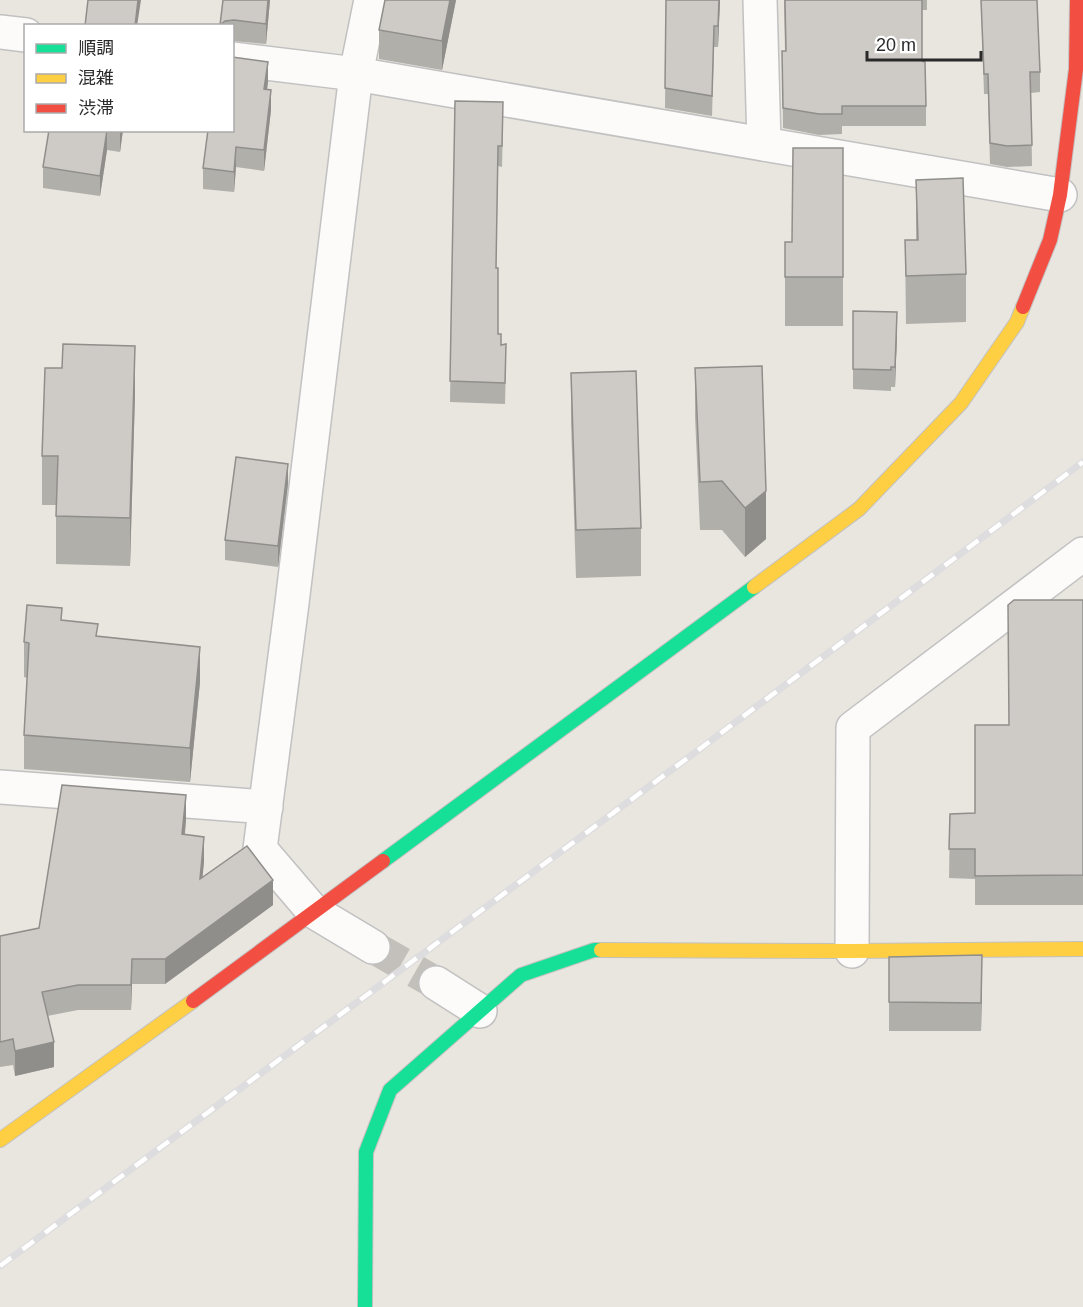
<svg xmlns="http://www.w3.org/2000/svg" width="1083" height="1307" font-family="Arial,'Noto Sans JP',sans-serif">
<rect width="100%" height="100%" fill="#e9e5df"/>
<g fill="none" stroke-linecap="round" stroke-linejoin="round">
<!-- street-tunnel -->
<path stroke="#c3c0bb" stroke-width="33" stroke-dasharray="33 16" stroke-linecap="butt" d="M 373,947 L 436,983"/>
<!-- street casing -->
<g stroke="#c2c1c1" stroke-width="36">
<g id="street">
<path d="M 371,0 L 356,74 L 292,603 L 260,849 L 313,911 L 373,947"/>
<path d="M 760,0 L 764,144"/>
<path d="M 0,32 L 26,35"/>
<path d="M 232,59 L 356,74 L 1060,195"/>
<path d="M 0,787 L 266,807"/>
<path d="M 852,951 L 853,728 L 1083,554"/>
<path d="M 436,983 L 480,1011"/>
</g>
</g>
<!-- fast casing -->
<g stroke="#c2c1c1" stroke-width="16">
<g id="fast">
<path d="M 383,861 L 754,587"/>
<path d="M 365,1307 L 366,1152 L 390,1090 L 521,975 L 594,950 L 601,950"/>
</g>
</g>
<!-- slow casing -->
<g stroke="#c2c1c1" stroke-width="16">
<g id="slow">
<path d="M 754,587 L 859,509 L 961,403 L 1017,322 L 1023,307"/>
<path d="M 601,950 L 852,951 L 1083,949"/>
<path d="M 0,1140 L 193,1001"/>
</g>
</g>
<!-- jam casing -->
<g stroke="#c2c1c1" stroke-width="16">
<g id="jam">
<path d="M 1023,307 L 1050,240 L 1060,195 L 1076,69 L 1077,0"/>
<path d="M 193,1001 L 383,861"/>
</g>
</g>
<!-- street -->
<use href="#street" stroke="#fcfbfa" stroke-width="33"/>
<!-- fast -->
<use href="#fast" stroke="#16e098" stroke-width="14"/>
<!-- slow -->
<use href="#slow" stroke="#ffcf43" stroke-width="14"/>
<!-- jam -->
<use href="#jam" stroke="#f24e42" stroke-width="14"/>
<!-- rail casing -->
<g stroke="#dddddf" stroke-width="7">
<path id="rail" d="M 0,1266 L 697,751 L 1083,462"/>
</g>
<!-- rail -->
<use href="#rail" stroke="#fff" stroke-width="4.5" stroke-dasharray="14" stroke-linecap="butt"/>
</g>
<!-- wall -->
<g fill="#b1afaa">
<path d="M 223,0 L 270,0 L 266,44 L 232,41 L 232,26 L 220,26 Z"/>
<path d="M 456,0 L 442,70 L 379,59 L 379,30 Z"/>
<path d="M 666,0 L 720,0 L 718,47 L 714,47 L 712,116 L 665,108 Z"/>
<path d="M 784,0 L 927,0 L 927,10 L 922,10 L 922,61 L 926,106 L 926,126 L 842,126 L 842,134 L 819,135 L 783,128 L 782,51 L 785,51 Z"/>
<path d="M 981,0 L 1037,0 L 1040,72 L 1040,92 L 1031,93 L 1032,166 L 1007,167 L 990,164 L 988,94 L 984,94 Z"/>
<path d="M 268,82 L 267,89 L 271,110 L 264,171 L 236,167 L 234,192 L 203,189 L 203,168 Z"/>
<path d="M 455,101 L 503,123 L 502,167 L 498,166 L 496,268 L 498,334 L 506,365 L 505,404 L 450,402 Z"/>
<path d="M 49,130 L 123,130 L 120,152 L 107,150 L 100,196 L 43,188 L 43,167 Z"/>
<path d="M 843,148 L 843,326 L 785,326 L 785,242 L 792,242 Z"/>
<path d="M 916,180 L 966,274 L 966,322 L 906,324 L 905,240 L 916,240 Z"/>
<path d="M 853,311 L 897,333 L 895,387 L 891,387 L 891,391 L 853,389 Z"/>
<path d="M 695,368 L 766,539 L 745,557 L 722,530 L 700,530 L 695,416 Z"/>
<path d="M 571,373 L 641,528 L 641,576 L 576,578 L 571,422 Z"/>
<path d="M 135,394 L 130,566 L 56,564 L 56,505 L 42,505 L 42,456 Z"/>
<path d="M 288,484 L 278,567 L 225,560 L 225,540 Z"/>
<path d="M 1083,600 L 1083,905 L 975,905 L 975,879 L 949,878 L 950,814 L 975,813 L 1009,725 Z"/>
<path d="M 62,620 L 200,682 L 190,782 L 24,769 L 24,735 L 27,678 L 24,677 L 24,642 Z"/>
<path d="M 186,820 L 185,834 L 204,862 L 202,877 L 273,905 L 165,984 L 132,984 L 131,1010 L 78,1010 L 47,1016 L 54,1067 L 15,1076 L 13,1065 L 0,1067 L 0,936 L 39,928 Z"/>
<path d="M 889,957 L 982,983 L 981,1031 L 889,1031 Z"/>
</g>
<!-- shaded-wall -->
<g fill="#908e8b">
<path d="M 138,0 L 141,0 L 137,26 L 135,26 Z"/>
<path d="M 268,0 L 270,0 L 266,44 L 266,24 Z"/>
<path d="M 450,0 L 456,0 L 442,70 L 442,41 Z"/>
<path d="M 719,0 L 720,0 L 718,47 L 718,26 Z"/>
<path d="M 268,62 L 268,82 L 264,110 L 264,89 Z"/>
<path d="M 271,90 L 271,110 L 264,171 L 264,150 Z"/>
<path d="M 107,130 L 107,150 L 100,196 L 100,176 Z"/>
<path d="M 120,130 L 123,130 L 120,152 Z"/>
<path d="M 236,147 L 236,167 L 234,192 L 234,172 Z"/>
<path d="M 897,312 L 897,333 L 895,387 L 895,367 Z"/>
<path d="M 135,346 L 135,394 L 130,566 L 130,518 Z"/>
<path d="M 288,464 L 288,484 L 278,567 L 278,546 Z"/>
<path d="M 766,491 L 766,539 L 745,557 L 745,508 Z"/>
<path d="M 200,647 L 200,682 L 190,782 L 190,748 Z"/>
<path d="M 186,795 L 186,820 L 182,859 L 182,834 Z"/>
<path d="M 204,837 L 204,862 L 200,904 L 200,879 Z"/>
<path d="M 273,880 L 273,905 L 165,984 L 165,959 Z"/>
<path d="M 982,955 L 982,983 L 981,1031 L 981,1003 Z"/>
<path d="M 132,959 L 132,984 L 131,1010 L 131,985 Z"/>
<path d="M 54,1042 L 54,1067 L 15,1076 L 15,1051 Z"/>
</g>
<!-- building -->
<g fill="#cecbc6" stroke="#908e8b" stroke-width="1.5">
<path d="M 88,0 L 138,0 L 135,26 L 85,26 Z"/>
<path d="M 223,0 L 268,0 L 266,24 L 234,20 L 225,21 L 220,25 Z"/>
<path d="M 385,0 L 450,0 L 442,41 L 379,30 Z"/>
<path d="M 666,0 L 719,0 L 718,26 L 714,26 L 712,96 L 665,88 Z"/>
<path d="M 785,0 L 922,0 L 922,61 L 925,62 L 926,106 L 842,106 L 842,114 L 819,114 L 783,108 L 782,51 L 786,51 Z"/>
<path d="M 981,0 L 1037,0 L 1040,72 L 1030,72 L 1032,145 L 1007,146 L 990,143 L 988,74 L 984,74 Z"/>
<path d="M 232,57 L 268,62 L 264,89 L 271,90 L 264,150 L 236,147 L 234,172 L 203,168 L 208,130 L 232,130 Z"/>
<path d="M 455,101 L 503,102 L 502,146 L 498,146 L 496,268 L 498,268 L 498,334 L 501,334 L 501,345 L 506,344 L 505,383 L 450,381 Z"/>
<path d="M 49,130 L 107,130 L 100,176 L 43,167 Z"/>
<path d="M 793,148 L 843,148 L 843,277 L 785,277 L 785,242 L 792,242 Z"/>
<path d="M 963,178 L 966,274 L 906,276 L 905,240 L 918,240 L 916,180 Z"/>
<path d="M 853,311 L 897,312 L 895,367 L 891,367 L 891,370 L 853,369 Z"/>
<path d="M 63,344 L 135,346 L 130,518 L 56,516 L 58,456 L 42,456 L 45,368 L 62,368 Z"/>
<path d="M 762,366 L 766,491 L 745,508 L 722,481 L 700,482 L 695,368 Z"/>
<path d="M 636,371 L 641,528 L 576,530 L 571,373 Z"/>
<path d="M 236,457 L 288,464 L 278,546 L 225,540 Z"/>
<path d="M 1014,600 L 1083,600 L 1083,875 L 975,876 L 975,849 L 949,849 L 950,814 L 975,813 L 975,725 L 1009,725 L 1008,605 Z"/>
<path d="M 27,605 L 62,608 L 61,620 L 98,624 L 96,636 L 200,647 L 190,748 L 24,735 L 29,643 L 24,642 Z"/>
<path d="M 62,785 L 186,795 L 182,834 L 204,837 L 200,879 L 247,846 L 273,880 L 165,959 L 132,959 L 131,985 L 78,985 L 42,992 L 54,1042 L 15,1051 L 13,1039 L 0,1042 L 0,936 L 39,928 Z"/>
<path d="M 982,955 L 981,1003 L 889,1002 L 889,957 Z"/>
</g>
<!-- legend -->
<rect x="24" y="24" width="210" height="108" fill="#ffffff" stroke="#aaaaaa" stroke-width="1.5"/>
<rect x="36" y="44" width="30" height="9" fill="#16e098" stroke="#aaaaaa" stroke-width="1.5"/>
<text x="78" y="54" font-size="18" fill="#2a2a2a">順調</text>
<rect x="36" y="74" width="30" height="9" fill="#ffcf43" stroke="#aaaaaa" stroke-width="1.5"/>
<text x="78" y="84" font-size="18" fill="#2a2a2a">混雑</text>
<rect x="36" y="104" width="30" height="9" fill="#f24e42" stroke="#aaaaaa" stroke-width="1.5"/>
<text x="78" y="114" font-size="18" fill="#2a2a2a">渋滞</text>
<!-- scale -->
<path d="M867 51v9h114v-9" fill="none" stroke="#2a2a2a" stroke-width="3"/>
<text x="876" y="51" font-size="18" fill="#2a2a2a" stroke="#ffffff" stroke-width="4.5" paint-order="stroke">20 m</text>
</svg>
